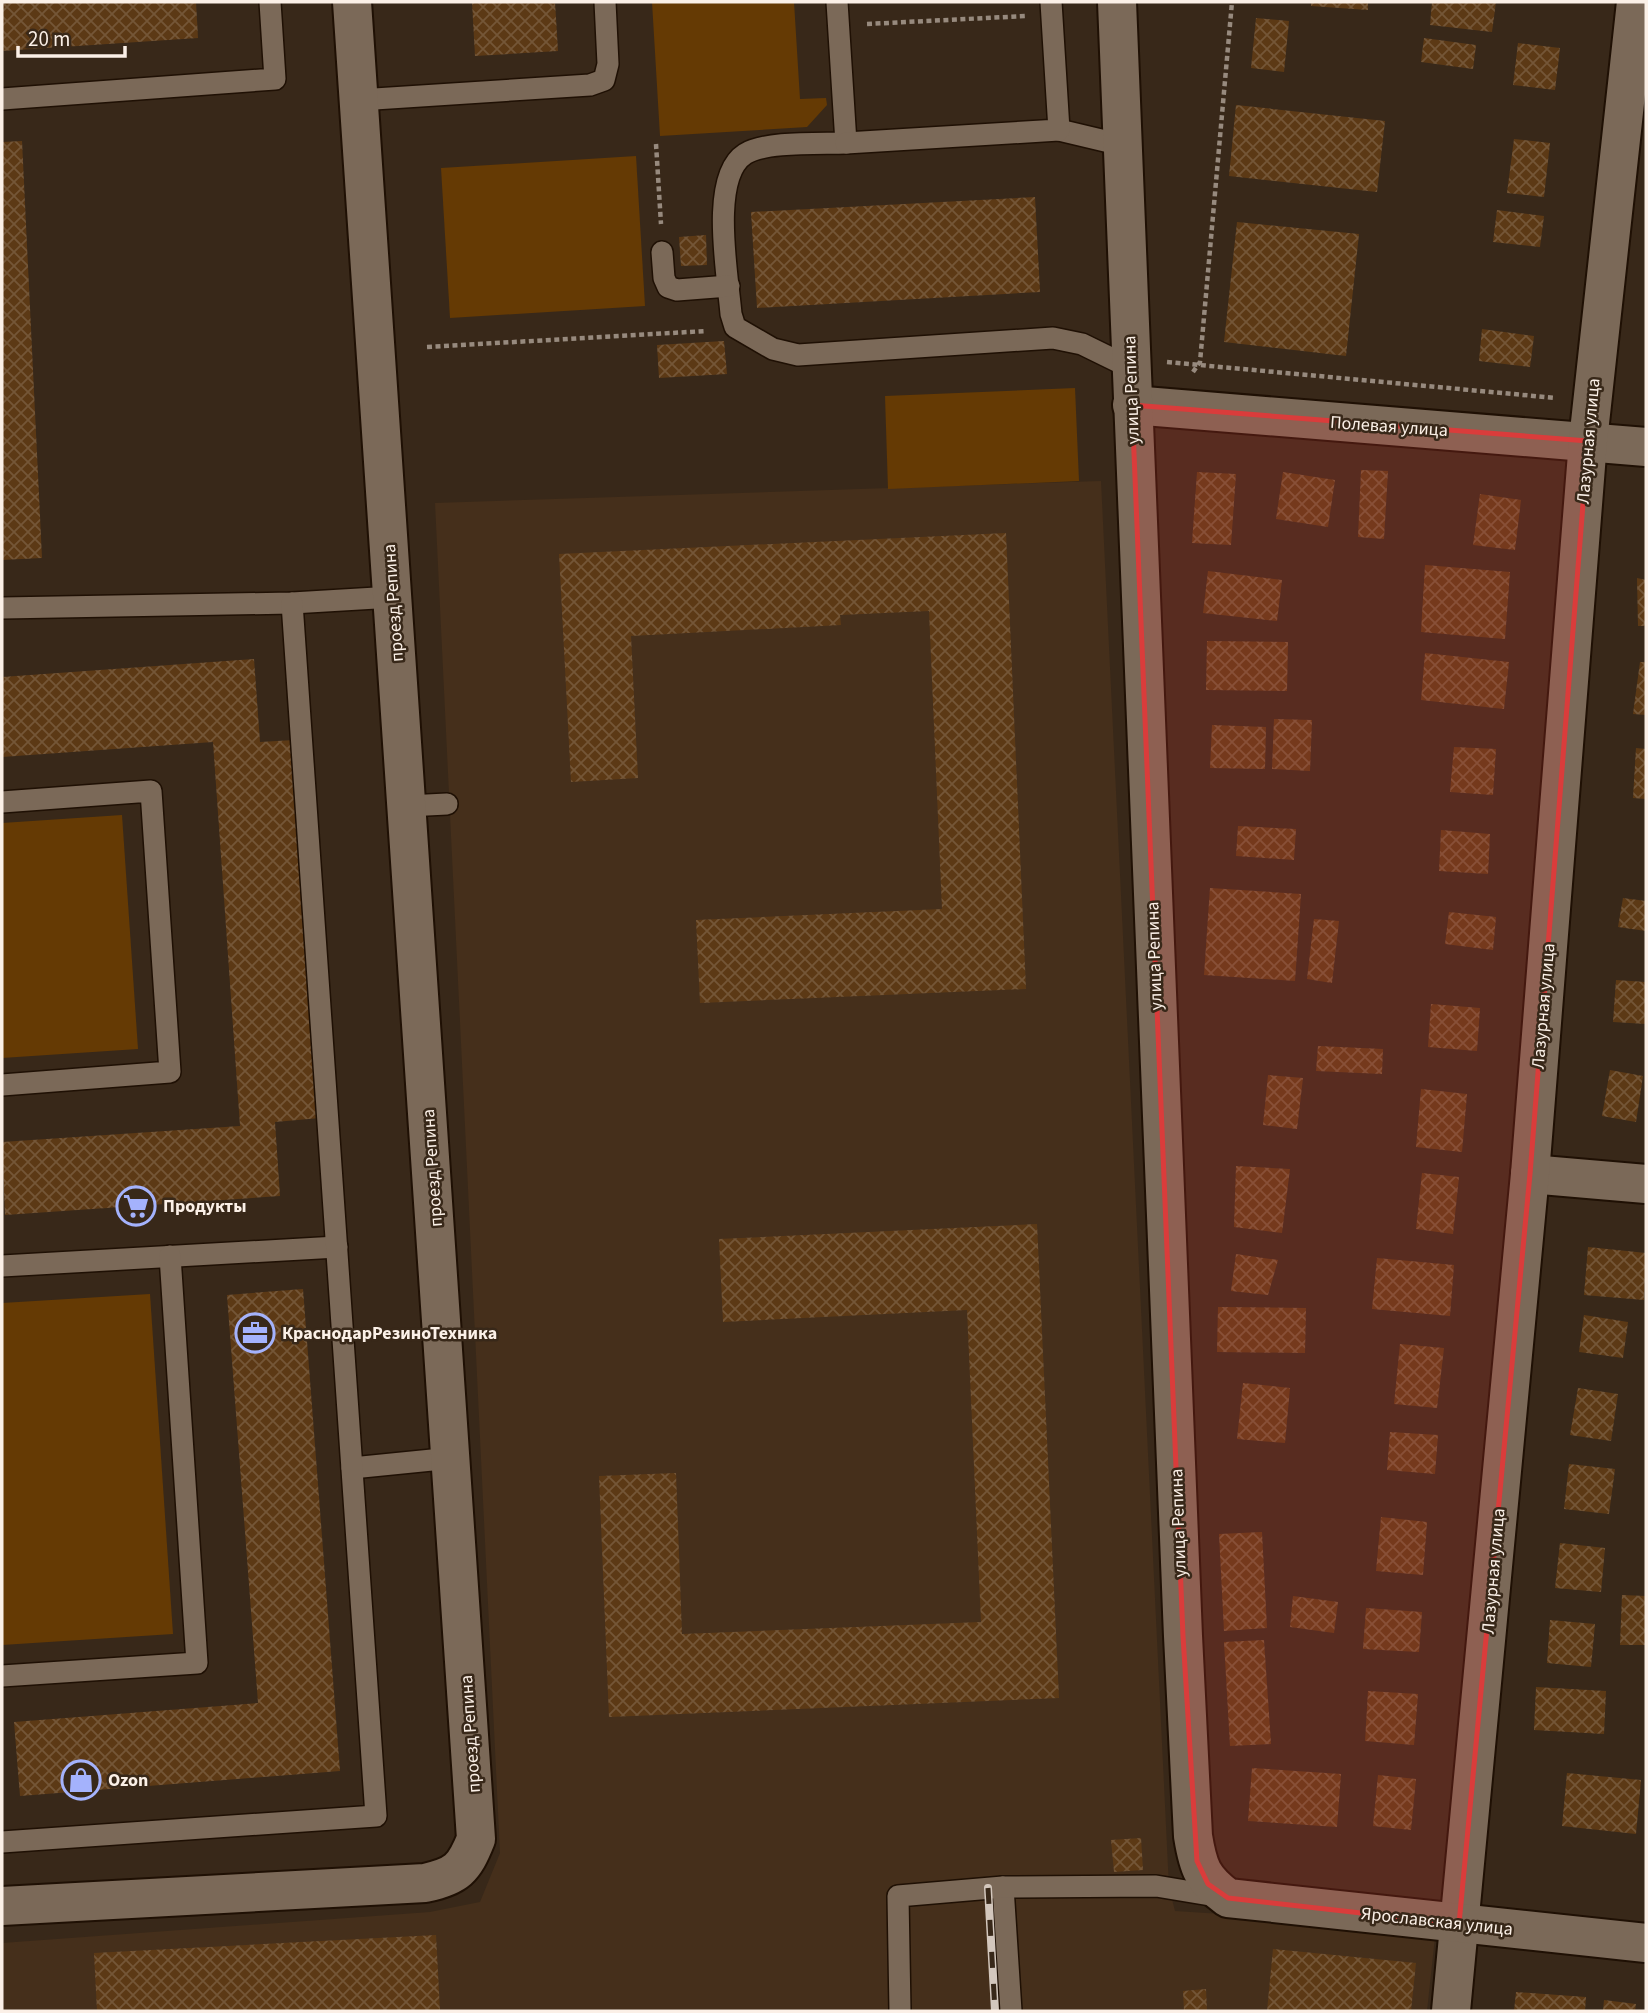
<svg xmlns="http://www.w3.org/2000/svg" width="1648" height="2013" font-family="'Source Sans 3',sans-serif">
<defs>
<pattern id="building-cross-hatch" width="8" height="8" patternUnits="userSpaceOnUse" patternTransform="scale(1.75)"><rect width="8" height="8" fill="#5c3915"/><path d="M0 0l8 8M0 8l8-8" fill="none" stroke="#745637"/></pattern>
</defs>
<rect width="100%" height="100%" fill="#382819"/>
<!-- built -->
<path fill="#452f1b" d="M 1101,481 L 1169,1888 L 1175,1911 L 1436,1928 L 1427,2011 L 2,2011 L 2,1943 L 430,1912 L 480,1902 L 500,1853 L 435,503 Z"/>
<!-- park -->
<g fill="#653a04">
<path d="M 652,2 L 794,2 L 800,99 L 826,98 L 827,105 L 807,127 L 660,136 Z"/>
<path d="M 636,156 L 645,306 L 450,318 L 441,168 Z"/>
<path d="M 1075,388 L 1079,481 L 888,489 L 885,396 Z"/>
<path d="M 122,815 L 138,1049 L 2,1058 L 2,823 Z"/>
<path d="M 150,1294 L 173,1634 L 2,1645 L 2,1303 Z"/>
</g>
<!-- building -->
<g fill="url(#building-cross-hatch)">
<path d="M 2,2 L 196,2 L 198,38 L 2,51 Z"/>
<path d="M 472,2 L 555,2 L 558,51 L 475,56 Z"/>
<path d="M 1311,2 L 1368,2 L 1368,10 L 1311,6 Z"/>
<path d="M 1432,2 L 1496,2 L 1492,32 L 1430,25 Z"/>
<path d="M 1256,18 L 1289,21 L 1284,72 L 1251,68 Z"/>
<path d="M 1424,38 L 1476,45 L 1473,69 L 1421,62 Z"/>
<path d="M 1518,43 L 1560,48 L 1555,90 L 1513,85 Z"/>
<path d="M 1236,105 L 1385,121 L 1377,192 L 1229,176 Z"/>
<path d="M 1514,139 L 1550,143 L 1544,197 L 1507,193 Z"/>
<path d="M 22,141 L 42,558 L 2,560 L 2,142 Z"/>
<path d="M 1035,197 L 1040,292 L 757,308 L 751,212 Z"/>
<path d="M 1497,210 L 1544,216 L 1540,247 L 1493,242 Z"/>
<path d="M 1237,222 L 1359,234 L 1346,356 L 1224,342 Z"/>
<path d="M 706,235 L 707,265 L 681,266 L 679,237 Z"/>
<path d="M 1482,329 L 1534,336 L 1530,367 L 1479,361 Z"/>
<path d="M 724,341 L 727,374 L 659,378 L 657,345 Z"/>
<path d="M 1361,470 L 1388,471 L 1384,539 L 1358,537 Z"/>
<path d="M 1197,472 L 1236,474 L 1231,545 L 1192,543 Z"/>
<path d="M 1283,472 L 1335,480 L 1328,527 L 1276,519 Z"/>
<path d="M 1480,494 L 1521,500 L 1515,550 L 1473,545 Z"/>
<path d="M 1006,533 L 1026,989 L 700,1003 L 696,920 L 942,909 L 929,611 L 840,615 L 841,625 L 631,636 L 638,778 L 571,782 L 559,554 Z"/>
<path d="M 1425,565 L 1510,572 L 1505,639 L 1421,632 Z"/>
<path d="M 1208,571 L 1282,580 L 1277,621 L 1203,613 Z"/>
<path d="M 1637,578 L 1646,580 L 1646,626 L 1638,626 Z"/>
<path d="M 1207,641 L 1288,642 L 1287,691 L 1206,690 Z"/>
<path d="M 1425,653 L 1509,662 L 1504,709 L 1421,700 Z"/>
<path d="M 254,659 L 260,742 L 294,740 L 320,1118 L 275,1122 L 280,1196 L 5,1215 L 2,1142 L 240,1126 L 213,742 L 2,757 L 2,677 Z"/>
<path d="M 1640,662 L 1646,662 L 1646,715 L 1633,714 Z"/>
<path d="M 1274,719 L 1312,720 L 1310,771 L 1272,769 Z"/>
<path d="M 1212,725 L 1266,727 L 1265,769 L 1210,768 Z"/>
<path d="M 1454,747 L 1496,749 L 1493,795 L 1450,792 Z"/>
<path d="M 1636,748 L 1646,749 L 1646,799 L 1633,798 Z"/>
<path d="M 1238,826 L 1296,829 L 1294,860 L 1236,856 Z"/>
<path d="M 1441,830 L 1490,834 L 1488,874 L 1439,871 Z"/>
<path d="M 1210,888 L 1301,894 L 1295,981 L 1204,975 Z"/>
<path d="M 1623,898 L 1646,901 L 1646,931 L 1618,927 Z"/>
<path d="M 1449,912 L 1496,917 L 1493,950 L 1445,944 Z"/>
<path d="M 1314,919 L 1339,921 L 1332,983 L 1307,979 Z"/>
<path d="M 1616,980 L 1646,982 L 1646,1024 L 1613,1022 Z"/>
<path d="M 1431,1004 L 1480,1008 L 1477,1051 L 1428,1047 Z"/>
<path d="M 1318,1046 L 1383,1049 L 1382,1074 L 1316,1071 Z"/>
<path d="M 1610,1070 L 1643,1076 L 1636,1122 L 1602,1116 Z"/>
<path d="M 1268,1075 L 1303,1078 L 1297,1129 L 1263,1125 Z"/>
<path d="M 1421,1089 L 1467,1094 L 1462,1152 L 1416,1147 Z"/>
<path d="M 1236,1166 L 1290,1169 L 1282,1233 L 1234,1227 Z"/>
<path d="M 1422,1173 L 1459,1177 L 1453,1234 L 1416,1229 Z"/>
<path d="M 1037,1224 L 1059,1698 L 609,1717 L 599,1476 L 676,1473 L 682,1634 L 981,1622 L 967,1310 L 723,1322 L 719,1239 Z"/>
<path d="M 1588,1247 L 1646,1253 L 1644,1300 L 1584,1295 Z"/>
<path d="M 1236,1254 L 1278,1260 L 1268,1295 L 1231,1291 Z"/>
<path d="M 1377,1258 L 1454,1265 L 1450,1316 L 1372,1309 Z"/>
<path d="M 303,1289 L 340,1771 L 20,1796 L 14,1722 L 258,1703 L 227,1295 Z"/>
<path d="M 1218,1307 L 1306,1308 L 1305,1353 L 1217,1352 Z"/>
<path d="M 1584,1315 L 1628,1322 L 1623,1358 L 1579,1352 Z"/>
<path d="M 1400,1344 L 1444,1348 L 1437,1408 L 1394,1404 Z"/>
<path d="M 1243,1383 L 1290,1388 L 1285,1443 L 1237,1439 Z"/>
<path d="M 1578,1388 L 1618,1394 L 1611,1441 L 1570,1435 Z"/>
<path d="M 1390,1432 L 1438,1435 L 1435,1474 L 1387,1470 Z"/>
<path d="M 1569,1464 L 1615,1469 L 1609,1514 L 1564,1509 Z"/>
<path d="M 1381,1517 L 1427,1522 L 1423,1575 L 1376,1571 Z"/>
<path d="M 1262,1532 L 1267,1628 L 1224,1631 L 1219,1534 Z"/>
<path d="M 1560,1543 L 1605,1548 L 1601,1592 L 1555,1588 Z"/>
<path d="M 1622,1595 L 1646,1596 L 1646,1645 L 1620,1645 Z"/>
<path d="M 1293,1596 L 1338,1602 L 1334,1633 L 1290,1627 Z"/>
<path d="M 1366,1608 L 1422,1612 L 1419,1652 L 1363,1649 Z"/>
<path d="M 1550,1620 L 1595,1624 L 1591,1667 L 1547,1663 Z"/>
<path d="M 1264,1640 L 1271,1744 L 1230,1746 L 1224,1642 Z"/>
<path d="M 1536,1687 L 1606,1691 L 1604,1734 L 1534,1730 Z"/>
<path d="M 1368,1691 L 1418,1694 L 1414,1745 L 1365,1741 Z"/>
<path d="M 1252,1768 L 1341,1774 L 1337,1827 L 1248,1821 Z"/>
<path d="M 1567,1773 L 1641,1780 L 1636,1834 L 1562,1826 Z"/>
<path d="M 1378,1775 L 1416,1779 L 1411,1830 L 1373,1826 Z"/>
<path d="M 1141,1838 L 1143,1870 L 1114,1872 L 1111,1840 Z"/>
<path d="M 436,1935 L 440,2011 L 97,2011 L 94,1953 Z"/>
<path d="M 1273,1949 L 1416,1963 L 1411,2011 L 1267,2011 Z"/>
<path d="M 1206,1989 L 1207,2011 L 1184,2011 L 1183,1991 Z"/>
<path d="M 1516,1992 L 1586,1997 L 1585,2011 L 1514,2011 Z"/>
<path d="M 1604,2000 L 1636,2004 L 1635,2011 L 1603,2011 Z"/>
</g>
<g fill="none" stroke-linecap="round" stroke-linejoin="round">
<!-- lane casing -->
<g stroke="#1f1004" stroke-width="24">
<g id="lane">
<path d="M 837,2 L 846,143 C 821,144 765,141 745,154 C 709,177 728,276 731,314 L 735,327 L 773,349 L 798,355 L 1053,338 L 1082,344 L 1131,368"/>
<path d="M 2,99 L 275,79 L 270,2"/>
<path d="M 359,100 L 590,85 L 604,80 L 608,64 L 605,2"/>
<path d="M 1059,130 L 1122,145"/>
<path d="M 846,143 L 1059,130 L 1051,2"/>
<path d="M 662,252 L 664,278 L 668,287 L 677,290 L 729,286"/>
<path d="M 2,608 L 292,603 L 393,597"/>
<path d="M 2,802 L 151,791 L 170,1072 L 2,1085"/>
<path d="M 407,806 L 447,804"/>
<path d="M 2,1266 L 337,1247"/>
<path d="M 352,1468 L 452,1458"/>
<path d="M 2,1676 L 197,1663 L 170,1256"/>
<path d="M 2,1842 L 376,1816 L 292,603"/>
<path d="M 1003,1887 L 1011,2011"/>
<path d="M 900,2011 L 898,1896 L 1003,1887 L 1156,1886 L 1222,1897"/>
</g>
</g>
<!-- street casing -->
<g stroke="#1f1004" stroke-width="42">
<g id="street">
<path d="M 1132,405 L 1646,447"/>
<path d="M 1530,1174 L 1646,1184"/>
<path d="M 2,1906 L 425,1883 C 457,1876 464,1869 476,1839 L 352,2"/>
<path d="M 1451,2011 L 1530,1174 L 1588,441 L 1636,2"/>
</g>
</g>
<!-- secondary casing -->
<g stroke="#1f1004" stroke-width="42">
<path id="secondary" d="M 1117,2 L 1183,1636 L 1193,1836 C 1198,1867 1202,1879 1228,1898 L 1646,1943"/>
</g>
<!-- path -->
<g stroke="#978a7e" stroke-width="4.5" stroke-dasharray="5 3.5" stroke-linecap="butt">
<path d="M 867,24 L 1026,16"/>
<path d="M 656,144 L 661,224"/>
<path d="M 427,347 L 706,331"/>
<path d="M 1167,362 L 1556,398"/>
<path d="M 1193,372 L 1200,362 L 1232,2"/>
</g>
<!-- lane -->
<use href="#lane" stroke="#7b6958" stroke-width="21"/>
<!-- street -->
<use href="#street" stroke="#7b6958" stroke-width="38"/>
<!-- secondary -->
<use href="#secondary" stroke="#7b6958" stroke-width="38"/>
<!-- rail casing -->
<g stroke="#d3c7bd" stroke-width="8">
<path id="rail" d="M 988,1888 L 995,2011"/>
</g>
<!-- rail -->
<use href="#rail" stroke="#382819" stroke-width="5" stroke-dasharray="16" stroke-linecap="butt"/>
</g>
<!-- marked area -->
<path fill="#da3c3b" fill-opacity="0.2" stroke="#da3c3b" stroke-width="5" stroke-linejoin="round" d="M 1132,405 L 1588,441 L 1530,1174 L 1459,1924 L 1228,1898 L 1208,1884 L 1197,1861 L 1183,1636 Z"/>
<!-- icons -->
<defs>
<g id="supermarket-ring" transform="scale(2.0125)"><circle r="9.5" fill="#382819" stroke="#a4b2fc" stroke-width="1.5"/><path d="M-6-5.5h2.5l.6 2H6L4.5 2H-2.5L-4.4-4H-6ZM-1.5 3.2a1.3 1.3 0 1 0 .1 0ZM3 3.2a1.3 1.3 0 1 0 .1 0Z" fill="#a4b2fc"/></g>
<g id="office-ring" transform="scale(2.0125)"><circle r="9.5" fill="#382819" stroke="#a4b2fc" stroke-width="1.5"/><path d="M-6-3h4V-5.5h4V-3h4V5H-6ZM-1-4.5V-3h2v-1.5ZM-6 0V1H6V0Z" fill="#a4b2fc"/></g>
<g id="shop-ring" transform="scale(2.0125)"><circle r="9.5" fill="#382819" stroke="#a4b2fc" stroke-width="1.5"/><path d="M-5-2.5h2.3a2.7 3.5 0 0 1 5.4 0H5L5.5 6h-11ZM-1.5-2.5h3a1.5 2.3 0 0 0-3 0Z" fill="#a4b2fc"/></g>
</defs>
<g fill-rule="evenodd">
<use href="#supermarket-ring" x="136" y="1206"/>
<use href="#office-ring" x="255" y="1333"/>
<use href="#shop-ring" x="81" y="1780"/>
</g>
<g text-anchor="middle" stroke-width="5" stroke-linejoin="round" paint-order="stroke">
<!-- street labels -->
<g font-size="18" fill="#fbf0e7" stroke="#382819">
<text transform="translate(1131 390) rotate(-92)" y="6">улица Репина</text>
<text transform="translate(1389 426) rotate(4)" y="6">Полевая улица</text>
<text transform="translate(1588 441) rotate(-85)" y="6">Лазурная улица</text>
<text transform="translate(393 603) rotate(-94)" y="6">проезд Репина</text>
<text transform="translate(1154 956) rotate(-92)" y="6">улица Репина</text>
<text transform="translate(1543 1006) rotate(-85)" y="6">Лазурная улица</text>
<text transform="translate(432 1168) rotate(-94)" y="6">проезд Репина</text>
<text transform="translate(1178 1523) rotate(-92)" y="6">улица Репина</text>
<text transform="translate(1493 1571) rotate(-85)" y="6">Лазурная улица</text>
<text transform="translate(470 1734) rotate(-94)" y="6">проезд Репина</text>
<text transform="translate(1437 1921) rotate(6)" y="6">Ярославская улица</text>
</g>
<!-- poi labels -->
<g font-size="18" font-weight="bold" fill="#fbf0e7" stroke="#382819" text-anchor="start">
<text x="163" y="1212">Продукты</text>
<text x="282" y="1339">КраснодарРезиноТехника</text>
<text x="108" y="1786">Ozon</text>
</g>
</g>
<!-- border -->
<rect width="1648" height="2013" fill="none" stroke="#fbf0e7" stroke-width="7"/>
<!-- scale -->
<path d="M18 46v10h107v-10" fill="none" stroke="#fbf0e7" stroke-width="3.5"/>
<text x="28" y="46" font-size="21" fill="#fbf0e7" stroke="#382819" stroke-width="5" paint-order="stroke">20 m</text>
</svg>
